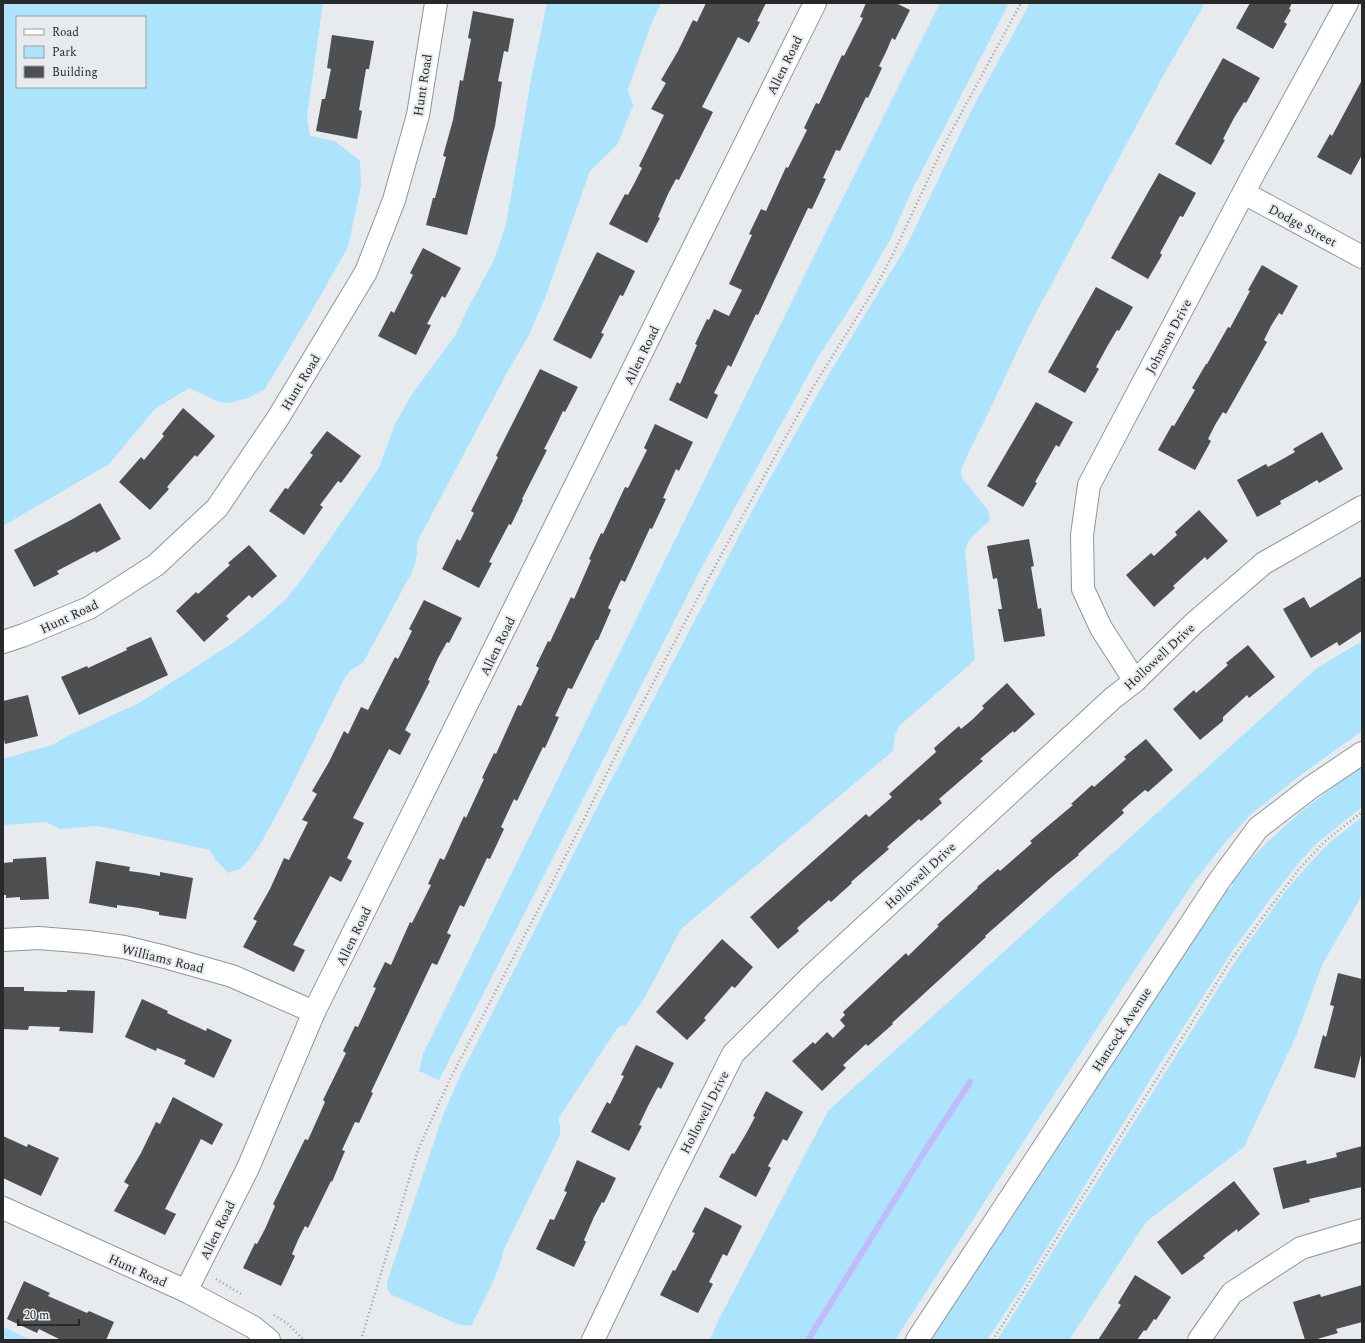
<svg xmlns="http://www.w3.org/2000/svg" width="1365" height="1343" font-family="Spectral,serif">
<rect width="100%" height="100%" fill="#e7ebed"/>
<!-- green -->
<g fill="#ace4fd" fill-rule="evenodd">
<path d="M 3,3 L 323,3 L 307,117 L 310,136 L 335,141 L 360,161 L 361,186 L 348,247 L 311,312 L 265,389 L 248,398 L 230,403 L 219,402 L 189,388 L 155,409 L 109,464 L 3,526 ZM 17,17 L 145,17 L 145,87 L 17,87 Z"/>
<path d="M 547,3 L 661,3 L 652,22 L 628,89 C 628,96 633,99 633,106 L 617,145 L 590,171 L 545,298 L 529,335 L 508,371 L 417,542 C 418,553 416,562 412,572 L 363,663 L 351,670 L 344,679 L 286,797 L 261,843 L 250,859 L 240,869 L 228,873 L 215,859 L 210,850 L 113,829 L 96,826 L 60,829 L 46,822 L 3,825 L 3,759 L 52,745 L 68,736 L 139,703 L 233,643 L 259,623 L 286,599 L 305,575 L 379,468 L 395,424 L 411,396 L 456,334 L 468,308 L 494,260 L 506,224 L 532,74 Z"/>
<path d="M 940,3 L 1009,3 L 912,190 L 891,238 L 857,297 L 820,354 L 703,565 L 439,1080 L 419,1071 L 423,1054 L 819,246 Z"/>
<path d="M 1030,3 L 1205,3 L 1162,78 L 1029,326 L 991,407 L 967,456 L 961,470 L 962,478 L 988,510 L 990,520 L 970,539 L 965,550 L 975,660 L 900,725 L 895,735 L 893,751 L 681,929 L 645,997 L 626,1025 L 618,1027 L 558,1119 L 560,1126 L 560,1135 L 504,1249 C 498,1276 484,1300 472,1324 L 470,1326 L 457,1324 L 390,1294 L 387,1288 L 387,1282 L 443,1115 L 460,1076 L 607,788 L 760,496 L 828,376 L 906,247 L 971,111 Z"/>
<path d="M 1362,641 L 1362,731 L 1302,774 L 1250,815 L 1223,845 L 1194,882 L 1145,954 L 895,1340 L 710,1340 L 718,1321 L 828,1111 L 1317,668 Z"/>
<path d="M 1362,767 L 1362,807 L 1317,843 L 1302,859 L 1273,895 L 1233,950 L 1163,1059 L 1025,1283 L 987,1340 L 931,1340 L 1039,1173 L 1041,1174 L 1044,1171 L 1042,1169 L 1227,887 L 1230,889 L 1233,885 L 1230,883 C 1267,837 1313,800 1362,767 Z"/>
<path d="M 1362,817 L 1362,895 L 1323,963 L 1296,1036 L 1244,1147 L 1146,1222 L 1069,1340 L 997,1340 L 1238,957 L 1285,892 L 1308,865 L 1329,843 Z"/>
<path d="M 3,1327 L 31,1340 L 3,1340 Z"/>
</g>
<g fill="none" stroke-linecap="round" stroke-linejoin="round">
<!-- stream -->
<path stroke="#c0bcfc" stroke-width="6" d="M 808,1340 L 923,1154 L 970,1082"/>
</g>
<!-- building -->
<g fill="#4d4f51">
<path d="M 706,3 L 766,3 L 757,21 L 760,22 L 749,43 L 738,37 L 702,107 L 713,112 L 679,180 L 676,179 L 668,194 L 658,217 L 660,218 L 647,243 L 609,224 L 625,194 L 628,195 L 635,182 L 642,168 L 639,166 L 664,115 L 651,109 L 666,83 L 661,80 L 678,51 L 693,20 L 697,22 Z"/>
<path d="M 866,3 L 896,3 L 910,10 L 895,40 L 892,38 L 886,52 L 879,66 L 882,68 L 868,98 L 866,97 L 840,151 L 836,150 L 823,178 L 826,179 L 812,209 L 808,208 L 758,315 L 756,314 L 731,367 L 728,365 L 714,393 L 718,395 L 707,419 L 669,400 L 677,382 L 680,384 L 687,368 L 697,345 L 695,344 L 707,319 L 709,320 L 714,309 L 729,316 L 742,290 L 729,284 L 752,235 L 749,234 L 761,209 L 766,211 L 786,167 L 788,168 L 807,130 L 804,128 L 816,103 L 819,104 L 842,55 L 844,56 L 863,18 L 860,17 Z"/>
<path d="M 1250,3 L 1292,3 L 1289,9 L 1291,10 L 1284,22 L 1287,24 L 1273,49 L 1236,28 Z"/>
<path d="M 473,11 L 514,19 L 508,52 L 504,51 L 498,81 L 502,82 L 495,126 L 467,235 L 426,225 L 433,198 L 435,198 L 446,157 L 443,156 L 453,120 L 460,80 L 463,81 L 471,39 L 468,38 Z"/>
<path d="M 332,35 L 374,41 L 369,69 L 366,69 L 359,110 L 362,111 L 357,139 L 316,131 L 322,99 L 325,99 L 331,69 L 327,68 Z"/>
<path d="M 1223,58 L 1260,78 L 1246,103 L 1244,102 L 1234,118 L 1223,139 L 1225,140 L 1211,165 L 1175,144 Z"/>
<path d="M 1362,80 L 1362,155 L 1351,175 L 1317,157 L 1330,134 L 1332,136 Z"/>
<path d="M 1159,173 L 1196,193 L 1183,217 L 1180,216 L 1172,231 L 1160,253 L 1162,255 L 1148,279 L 1111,258 Z"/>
<path d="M 423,248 L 461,268 L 445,298 L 442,296 L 427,324 L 431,325 L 416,355 L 378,336 L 391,311 L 394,313 L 413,275 L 410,273 Z"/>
<path d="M 597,252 L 635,271 L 623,296 L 620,295 L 601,333 L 604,334 L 591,359 L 553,340 Z"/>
<path d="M 1262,265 L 1298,286 L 1282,315 L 1279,313 L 1271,326 L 1264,340 L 1267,342 L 1226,414 L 1223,412 L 1215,425 L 1208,439 L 1211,441 L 1195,470 L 1158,450 L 1172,425 L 1174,426 L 1195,390 L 1192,388 L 1206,364 L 1207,364 L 1228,327 L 1230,328 L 1242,306 L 1250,291 L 1248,290 Z"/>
<path d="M 1096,287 L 1133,307 L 1119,331 L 1117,330 L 1108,345 L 1096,367 L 1099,369 L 1085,393 L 1048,372 Z"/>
<path d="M 540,369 L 578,387 L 565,412 L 563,411 L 555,428 L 544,449 L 547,450 L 522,499 L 523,500 L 511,525 L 509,524 L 489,562 L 492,563 L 479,588 L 442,569 L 457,539 L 460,541 L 474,513 L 471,511 L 498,457 L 496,456 Z"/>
<path d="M 1036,402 L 1073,422 L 1059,447 L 1056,445 L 1035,482 L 1037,483 L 1023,507 L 987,486 Z"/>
<path d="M 183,408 L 215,436 L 197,457 L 195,455 L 167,487 L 169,489 L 150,510 L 119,482 L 141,457 L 144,460 L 164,436 L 162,434 Z"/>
<path d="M 655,424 L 693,442 L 679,471 L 676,469 L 663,498 L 666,499 L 652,529 L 650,528 L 625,582 L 621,580 L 608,608 L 611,610 L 598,640 L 596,640 L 572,689 L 568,688 L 555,716 L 559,717 L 545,748 L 543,747 L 517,801 L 514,799 L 501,827 L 504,829 L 490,859 L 487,858 L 464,907 L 460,905 L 447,933 L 451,935 L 437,965 L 432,963 L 371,1092 L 373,1093 L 359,1123 L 355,1122 L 342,1150 L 345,1151 L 332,1182 L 331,1181 L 308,1228 L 305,1226 L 298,1240 L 292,1254 L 295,1256 L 281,1286 L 243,1268 L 255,1243 L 257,1244 L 265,1229 L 275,1206 L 273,1204 L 305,1139 L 308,1140 L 325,1102 L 323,1100 L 346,1053 L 343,1051 L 355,1026 L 358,1027 L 376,988 L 373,987 L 385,962 L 391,965 L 410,922 L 412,923 L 431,885 L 428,884 L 440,858 L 444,860 L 464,816 L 466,818 L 484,779 L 482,778 L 494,753 L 496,754 L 518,705 L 521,706 L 539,668 L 536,666 L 548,641 L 550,642 L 571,597 L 574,599 L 591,560 L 589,559 L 601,533 L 603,534 L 625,487 L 628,488 L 647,450 L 644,448 Z"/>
<path d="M 327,431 L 361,456 L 341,483 L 338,481 L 320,505 L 323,507 L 304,535 L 269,511 L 285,488 L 288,489 L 313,455 L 310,453 Z"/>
<path d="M 1322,432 L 1343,469 L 1319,483 L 1317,480 L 1300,490 L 1280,501 L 1281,504 L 1257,517 L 1237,480 L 1266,464 L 1268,467 L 1281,460 L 1295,452 L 1293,449 Z"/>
<path d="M 100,503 L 121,539 L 96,553 L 95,551 L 57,571 L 59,574 L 34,587 L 14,550 L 71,520 Z"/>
<path d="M 1199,510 L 1228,541 L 1207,560 L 1205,557 L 1173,586 L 1175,588 L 1154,607 L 1126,575 L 1151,553 L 1154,556 L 1177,535 L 1175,532 Z"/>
<path d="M 1029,539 L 1034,566 L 1031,567 L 1038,609 L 1041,608 L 1045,636 L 1004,642 L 998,609 L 1002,609 L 997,578 L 993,579 L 987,546 Z"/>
<path d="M 249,545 L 277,576 L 252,598 L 249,595 L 226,616 L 229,619 L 204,642 L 176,611 L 196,592 L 198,594 L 230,565 L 228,563 Z"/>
<path d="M 1362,576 L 1362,631 L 1339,646 L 1337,642 L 1311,658 L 1283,609 L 1304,597 L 1310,608 Z"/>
<path d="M 424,600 L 462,618 L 449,643 L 447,642 L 438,658 L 428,680 L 430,681 L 405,730 L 411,734 L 400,755 L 389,749 L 353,818 L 364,823 L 347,858 L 352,861 L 341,882 L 330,876 L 293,945 L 305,950 L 294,972 L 243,947 L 257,921 L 253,919 L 270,889 L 284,858 L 289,860 L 308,822 L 302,820 L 317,794 L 312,791 L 329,762 L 344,731 L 348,734 L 361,707 L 368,710 L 395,657 L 398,659 L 412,631 L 409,629 Z"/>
<path d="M 151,637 L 168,675 L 79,715 L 61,677 L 87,666 L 88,668 L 127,650 L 126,648 Z"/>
<path d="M 1248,645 L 1275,677 L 1249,698 L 1247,695 L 1223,717 L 1223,721 L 1200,740 L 1173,709 L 1194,690 L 1196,693 L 1210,681 L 1228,665 L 1226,663 Z"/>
<path d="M 1007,683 L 1035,714 L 1014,733 L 1013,731 L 980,759 L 983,761 L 939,799 L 942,803 L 921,821 L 919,819 L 887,847 L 889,849 L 851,882 L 852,883 L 831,902 L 829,900 L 797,928 L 799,931 L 778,949 L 750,917 L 866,814 L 869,817 L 892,797 L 889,794 L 936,752 L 934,748 L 959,726 L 961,729 L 973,719 L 984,708 L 982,706 Z"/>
<path d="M 28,695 L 38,736 L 5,744 L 3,735 L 3,701 Z"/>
<path d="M 1146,739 L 1173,770 L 1148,792 L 1145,790 L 1133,800 L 1122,810 L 1124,813 L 1078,854 L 1079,855 L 1053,876 L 985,936 L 986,937 L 892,1023 L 893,1024 L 868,1046 L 866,1044 L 843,1065 L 846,1068 L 822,1091 L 792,1061 L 813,1042 L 815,1044 L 827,1032 L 833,1038 L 845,1026 L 840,1020 L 845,1015 L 843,1012 L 906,953 L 908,956 L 939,926 L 937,925 L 978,888 L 977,887 L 998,869 L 1000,871 L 1032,843 L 1030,841 L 1073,805 L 1071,804 L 1092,785 L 1094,787 L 1126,759 L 1124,757 Z"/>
<path d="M 46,857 L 49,899 L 20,900 L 20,897 L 6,898 L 6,895 L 3,895 L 3,863 L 13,862 L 13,859 Z"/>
<path d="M 96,861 L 130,867 L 129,871 L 144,873 L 160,876 L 160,872 L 193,878 L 186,919 L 159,915 L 159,912 L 139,908 L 117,905 L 117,908 L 89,903 Z"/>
<path d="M 722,939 L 753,967 L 735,988 L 732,986 L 704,1018 L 706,1020 L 687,1040 L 656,1012 Z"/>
<path d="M 1338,973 L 1362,979 L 1362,1051 L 1355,1078 L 1314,1068 L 1323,1035 L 1326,1037 L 1334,1006 L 1330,1005 Z"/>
<path d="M 3,987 L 24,987 L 24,991 L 67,992 L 67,990 L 95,991 L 93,1033 L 59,1031 L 60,1027 L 29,1026 L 28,1030 L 3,1029 Z"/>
<path d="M 142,999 L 168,1011 L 167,1013 L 182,1020 L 206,1031 L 207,1028 L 232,1040 L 214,1078 L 184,1064 L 186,1060 L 157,1048 L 156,1051 L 125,1037 Z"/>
<path d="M 636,1045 L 674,1063 L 661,1089 L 658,1087 L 648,1106 L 639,1125 L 642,1126 L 629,1151 L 591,1132 L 607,1102 L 610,1104 L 624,1076 L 621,1075 Z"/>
<path d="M 766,1091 L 803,1112 L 787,1141 L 783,1139 L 776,1152 L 768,1166 L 771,1168 L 756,1197 L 719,1177 L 732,1153 L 734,1154 L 747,1132 L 755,1117 L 753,1116 Z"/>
<path d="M 173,1097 L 223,1124 L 212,1145 L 201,1139 L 165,1209 L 176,1214 L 165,1235 L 114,1211 L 129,1185 L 124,1182 L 141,1153 L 156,1122 L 160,1124 Z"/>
<path d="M 3,1136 L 27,1147 L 28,1144 L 59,1158 L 41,1196 L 3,1178 Z"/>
<path d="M 1362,1146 L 1362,1187 L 1309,1199 L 1310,1202 L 1283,1209 L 1273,1168 L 1306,1160 L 1307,1164 L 1337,1157 L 1336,1153 Z"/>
<path d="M 577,1160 L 616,1178 L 604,1203 L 602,1202 L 594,1217 L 584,1240 L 586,1242 L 574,1267 L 536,1249 L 550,1219 L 554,1220 L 567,1192 L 564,1191 Z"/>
<path d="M 1234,1181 L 1260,1214 L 1238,1232 L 1237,1229 L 1224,1239 L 1203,1256 L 1205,1258 L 1182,1275 L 1157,1242 Z"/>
<path d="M 705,1207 L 742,1226 L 727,1256 L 723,1254 L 709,1282 L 713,1284 L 698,1313 L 660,1295 L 673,1270 L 675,1271 L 695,1233 L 692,1232 Z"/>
<path d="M 1135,1275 L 1171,1297 L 1156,1320 L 1154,1319 L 1146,1331 L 1144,1330 L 1137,1340 L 1098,1340 L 1121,1305 L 1118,1303 Z"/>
<path d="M 24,1281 L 50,1293 L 48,1296 L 87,1313 L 89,1311 L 114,1322 L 106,1340 L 61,1340 L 39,1329 L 37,1333 L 7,1319 Z"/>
<path d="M 1362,1285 L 1362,1322 L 1336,1329 L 1338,1333 L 1314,1340 L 1305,1340 L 1293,1302 L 1320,1294 L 1321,1297 Z"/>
</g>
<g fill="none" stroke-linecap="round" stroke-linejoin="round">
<!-- minor casing -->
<g stroke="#919596" stroke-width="24">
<g id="minor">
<path d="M 1244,193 L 1362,257"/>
<path d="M 3,642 L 24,635 L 89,608 L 156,565 L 217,508 L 278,418 L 366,272 L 394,200 L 418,115 L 436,3"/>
<path d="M 1135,681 L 1101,628 L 1083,589 L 1082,535 L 1089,485 L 1254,173 L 1347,3"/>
<path d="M 3,940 L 39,938 L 88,942 L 124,947 L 165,957 L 232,976 L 314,1012"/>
<path d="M 3,1208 L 186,1291 L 253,1327 L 269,1340"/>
<path d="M 186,1291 L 248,1168 L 314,1012 L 815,3"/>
<path d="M 593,1340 L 661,1198 L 733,1054 L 811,976 L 1113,698 L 1135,681 L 1193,624 L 1264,563 L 1362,507"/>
<path d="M 917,1340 L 1219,881 L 1258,828 L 1310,788 L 1362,753"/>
<path d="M 1199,1340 L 1232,1293 L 1301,1248 L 1362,1230"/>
</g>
</g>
<!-- path -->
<g stroke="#989b9c" stroke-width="2.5" stroke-dasharray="1 3" stroke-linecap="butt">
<path d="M 216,1279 L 241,1294"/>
<path d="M 274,1315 L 287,1323 L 304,1340"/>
<path d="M 361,1340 L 418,1150 L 449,1081 L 550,887 L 629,729 L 695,603 L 812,389 L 878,283 L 899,242 L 944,145 L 1021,3"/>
<path d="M 993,1340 L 1231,960 L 1299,869 L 1324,842 L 1362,812"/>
</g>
<!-- minor -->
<use href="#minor" stroke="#fff" stroke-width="22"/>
</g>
<g text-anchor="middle" stroke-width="4" stroke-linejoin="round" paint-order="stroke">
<!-- street labels -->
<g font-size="13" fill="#282a2a" stroke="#e7ebed">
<text transform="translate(784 65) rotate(-64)" y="5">Allen Road</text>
<text transform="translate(422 85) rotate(-81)" y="5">Hunt Road</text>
<text transform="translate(1303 225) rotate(28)" y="5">Dodge Street</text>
<text transform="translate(1168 336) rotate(-62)" y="5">Johnson Drive</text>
<text transform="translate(641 355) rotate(-64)" y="5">Allen Road</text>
<text transform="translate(300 382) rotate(-59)" y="5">Hunt Road</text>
<text transform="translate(69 616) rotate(-25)" y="5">Hunt Road</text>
<text transform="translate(497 646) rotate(-64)" y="5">Allen Road</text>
<text transform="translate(1159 656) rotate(-43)" y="5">Hollowell Drive</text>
<text transform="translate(920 875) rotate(-43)" y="5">Hollowell Drive</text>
<text transform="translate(353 936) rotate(-64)" y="5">Allen Road</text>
<text transform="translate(163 958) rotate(14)" y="5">Williams Road</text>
<text transform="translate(1121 1029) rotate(-57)" y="5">Hancock Avenue</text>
<text transform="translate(704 1112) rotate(-63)" y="5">Hollowell Drive</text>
<text transform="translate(217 1230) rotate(-64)" y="5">Allen Road</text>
<text transform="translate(138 1270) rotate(24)" y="5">Hunt Road</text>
</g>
</g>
<!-- border -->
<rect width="1365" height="1343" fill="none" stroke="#282a2a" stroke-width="8"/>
<!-- legend -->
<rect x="16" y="16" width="130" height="72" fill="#e7ebed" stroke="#9b9e9f"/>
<rect x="24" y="29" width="20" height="6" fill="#ffffff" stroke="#9b9e9f"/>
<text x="52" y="36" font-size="12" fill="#282a2a">Road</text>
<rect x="24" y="46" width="20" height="12" fill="#ace4fd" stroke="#9b9e9f"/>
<text x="52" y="56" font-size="12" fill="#282a2a">Park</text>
<rect x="24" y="66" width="20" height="12" fill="#4d4f51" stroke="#9b9e9f"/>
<text x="52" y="76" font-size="12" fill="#282a2a">Building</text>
<!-- scale -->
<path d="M18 1319v6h61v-6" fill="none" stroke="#282a2a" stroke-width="2"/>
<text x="24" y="1319" font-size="12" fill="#282a2a" stroke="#e7ebed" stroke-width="3" paint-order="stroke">20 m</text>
</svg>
